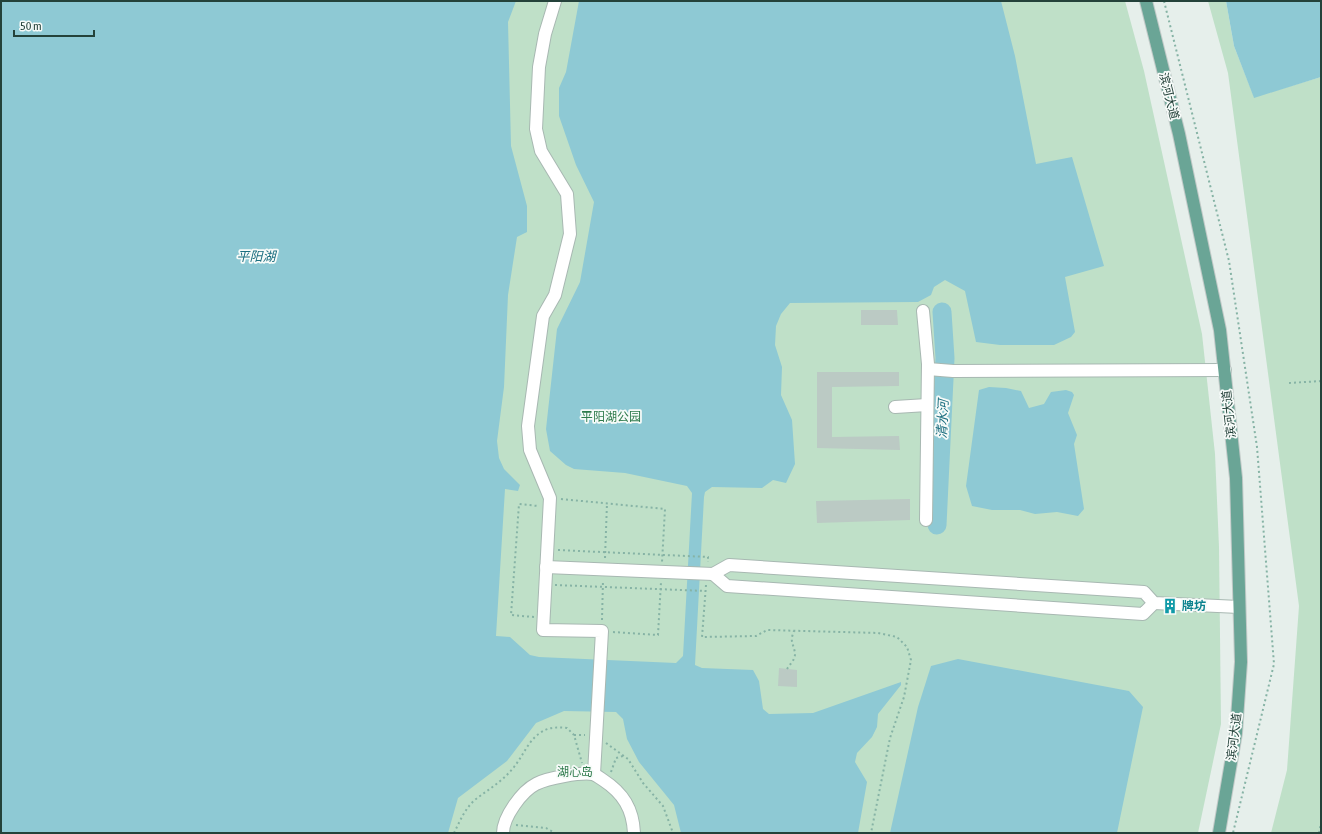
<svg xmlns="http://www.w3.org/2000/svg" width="1322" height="834" font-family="'Asap Condensed','Noto Sans SC',sans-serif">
<rect width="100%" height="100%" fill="#e6efeb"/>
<!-- green -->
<g fill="#bfe0c8">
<path d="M 1,1 L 1125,1 L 1144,71 L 1202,334 L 1215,454 L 1219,547 L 1221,724 L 1198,833 L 1,833 Z"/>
<path d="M 1208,1 L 1226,1 L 1234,46 L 1254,97 L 1321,77 L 1321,833 L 1271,833 L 1287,770 L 1299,606 L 1228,73 Z"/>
</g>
<!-- water -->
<g fill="#8ec9d4">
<path d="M 1,1 L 516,1 L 508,22 L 511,146 L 527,206 L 527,232 L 517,237 L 508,295 L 504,387 L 497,441 L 499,458 L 504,469 L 520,485 L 518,491 L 505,489 L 496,636 L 510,637 L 530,655 L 539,657 L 676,663 L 683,656 L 692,493 L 687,486 L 625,473 L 574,469 L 566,465 L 550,451 L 546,429 L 557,329 L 580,282 L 594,202 L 576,165 L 559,116 L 559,88 L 566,72 L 579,1 L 1001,1 L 1015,56 L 1036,164 L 1072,157 L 1104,266 L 1065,277 L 1075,332 L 1071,337 L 1054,345 L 1000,345 L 976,342 L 965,291 L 945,280 L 934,287 L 931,295 L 918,302 L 790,303 L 781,314 L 776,326 L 775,345 L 782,367 L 781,395 L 792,420 L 795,464 L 786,483 L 773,480 L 762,488 L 712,487 L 705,492 L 704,497 L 695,665 L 702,668 L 753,670 L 759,681 L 763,709 L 769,714 L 813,713 L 901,682 L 901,685 L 878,714 L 877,727 L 872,737 L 857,753 L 855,762 L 867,782 L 858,833 L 681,833 L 674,805 L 639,762 L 627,739 L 623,719 L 616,712 L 564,711 L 536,723 L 507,761 L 458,798 L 448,833 L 1,833 Z"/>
<path d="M 1226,1 L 1321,1 L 1321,77 L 1254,98 L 1234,46 Z"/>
<path d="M 989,387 L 1006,388 L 1021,391 L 1029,408 L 1044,404 L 1051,392 L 1066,390 L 1072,392 L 1074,395 L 1068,413 L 1077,435 L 1074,444 L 1084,509 L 1078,516 L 1057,512 L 1035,514 L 1020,510 L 992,510 L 972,506 L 966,486 L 979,390 Z"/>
<path d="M 958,659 L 1129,691 L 1143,707 L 1117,833 L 890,833 L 918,707 L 931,666 Z"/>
</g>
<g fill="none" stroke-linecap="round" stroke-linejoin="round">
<!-- river -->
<path stroke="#8ec9d4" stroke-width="19" d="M 937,525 L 945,358 L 942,312"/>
</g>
<!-- building -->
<g fill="#bbcac4">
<path d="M 861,310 L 897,310 L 898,325 L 861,325 Z"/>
<path d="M 817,372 L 899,372 L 899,386 L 832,387 L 832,437 L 899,436 L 900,450 L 817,448 Z"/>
<path d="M 910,499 L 910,520 L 817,523 L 816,501 Z"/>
<path d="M 779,668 L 797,670 L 797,687 L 778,686 Z"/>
</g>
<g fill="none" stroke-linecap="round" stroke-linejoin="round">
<!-- minor casing -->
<g stroke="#a8b8b2" stroke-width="14">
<g id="minor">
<path d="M 555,1 L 545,34 L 539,67 L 536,129 L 541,151 L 567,194 L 570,234 L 555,295 L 543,316 L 528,426 L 530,450 L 550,498 L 543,630 L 602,631 L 594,774"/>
<path d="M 923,311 L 928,364 L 926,520"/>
<path d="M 928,369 L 953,371 L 1225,370"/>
<path d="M 895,407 L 927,405"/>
<path d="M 546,567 L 713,574 L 729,565 L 1144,592 L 1154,603 L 1239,607"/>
<path d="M 713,574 L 727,586 L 1143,614 L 1154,603"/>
<path d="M 503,833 C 503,817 522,791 536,784 C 547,778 581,772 593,774 C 596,775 600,778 603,780 C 623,793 633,809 634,833"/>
</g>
</g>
<!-- major casing -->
<g stroke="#c2cac8" stroke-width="14">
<path id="major" d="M 1146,1 L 1179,134 L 1220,330 L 1236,478 L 1241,662 L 1236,733 L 1219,833"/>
</g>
<!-- path -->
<g stroke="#86b3a5" stroke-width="2" stroke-dasharray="2 3" stroke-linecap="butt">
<path d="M 1164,1 L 1229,261 L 1257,447 L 1274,664 L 1233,833"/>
<path d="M 1289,383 L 1321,381"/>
<path d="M 561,499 L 665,509 L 662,562"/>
<path d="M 558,550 L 708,557 L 708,562"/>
<path d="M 605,558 L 607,503"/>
<path d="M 555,585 L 706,591"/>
<path d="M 706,585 L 702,637 L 756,636 L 767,630 L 878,633 L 897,637 L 907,647 L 911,660 L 904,697 L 890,738 L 871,833"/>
<path d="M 534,617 L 511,615 L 519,504 L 538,506"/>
<path d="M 602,620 L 603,580"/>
<path d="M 613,632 L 658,635 L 661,582"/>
<path d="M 787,669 C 790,664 795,660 795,654 C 794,643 789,643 794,631"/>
<path d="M 574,735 L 585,735"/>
<path d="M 606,743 L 628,759 L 643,783 L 663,806 L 673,833"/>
<path d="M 611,772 L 616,758 L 623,756"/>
<path d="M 516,825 L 546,828 L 555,833"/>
<path d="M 454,833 C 460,821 465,808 476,799 C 489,789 503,781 514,767 C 523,756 528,741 540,733 C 548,727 557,727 567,728 L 574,735 L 582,763"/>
<path d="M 1319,833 L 1321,823"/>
</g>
<!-- minor -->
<use href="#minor" stroke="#fff" stroke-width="12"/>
<!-- major -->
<use href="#major" stroke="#6aa596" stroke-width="12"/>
</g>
<!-- icons -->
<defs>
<g id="building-bare" transform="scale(1.2)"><path d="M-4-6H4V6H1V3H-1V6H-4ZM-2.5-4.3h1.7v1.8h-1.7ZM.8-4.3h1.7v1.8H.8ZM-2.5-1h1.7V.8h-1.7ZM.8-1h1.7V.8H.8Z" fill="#0f9aa8" stroke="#f7fbf9" stroke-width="2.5" paint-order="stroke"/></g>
</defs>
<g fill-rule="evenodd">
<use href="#building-bare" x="1170" y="606"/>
</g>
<g text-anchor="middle" stroke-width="3.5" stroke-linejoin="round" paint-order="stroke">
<!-- street labels -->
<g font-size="12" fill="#24423a" stroke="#f7fbf9">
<text transform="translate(1169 96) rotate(76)" y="4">滨河大道</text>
<text transform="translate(1229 414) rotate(-96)" y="4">滨河大道</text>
<text transform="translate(1234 737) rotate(-83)" y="4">滨河大道</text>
</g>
<!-- park labels -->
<g font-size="12" fill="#2d7a4b" stroke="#f7fbf9">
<text x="611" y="421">平阳湖公园</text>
<text x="575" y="776">湖心岛</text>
</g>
<!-- culture labels -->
<g font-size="12" font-weight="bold" fill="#0d838f" stroke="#f7fbf9" text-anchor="start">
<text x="1182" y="610">牌坊</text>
</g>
<!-- water labels -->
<g font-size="13" font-style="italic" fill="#1c6f80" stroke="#f7fbf9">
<text x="256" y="261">平阳湖</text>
<text transform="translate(942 419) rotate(-87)" y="5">清水河</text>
</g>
</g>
<!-- border -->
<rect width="1322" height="834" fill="none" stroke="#24423a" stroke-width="4"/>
<!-- scale -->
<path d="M14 30v6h80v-6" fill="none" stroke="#24423a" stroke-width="2"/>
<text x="20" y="30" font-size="12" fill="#24423a" stroke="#f7fbf9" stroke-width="3" paint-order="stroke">50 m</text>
</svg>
